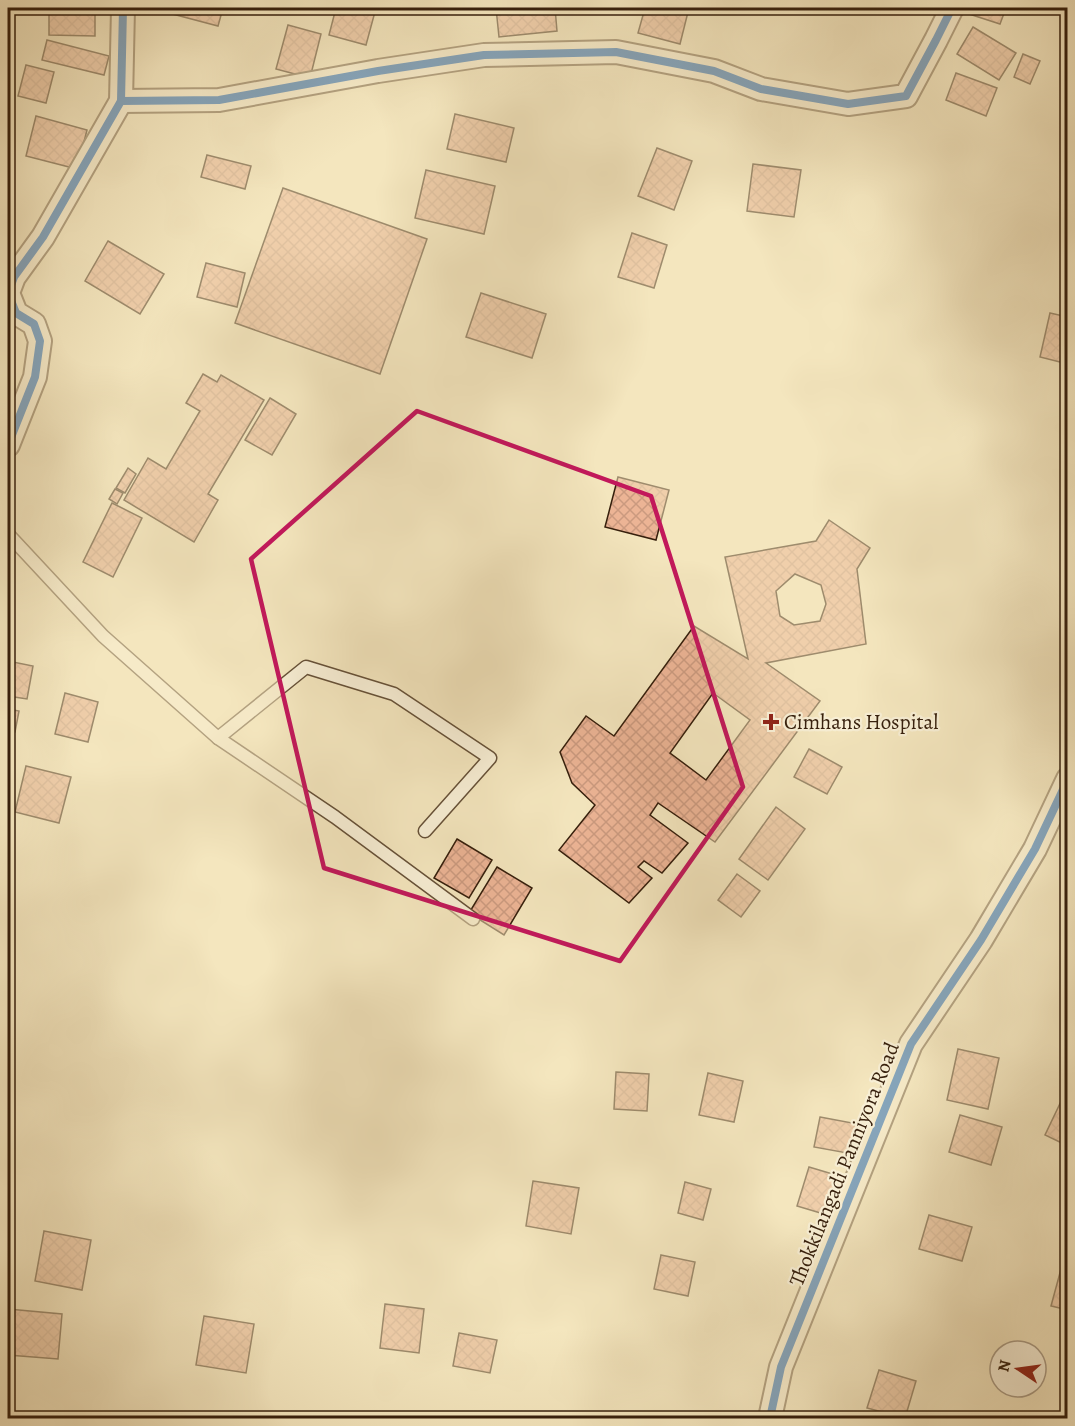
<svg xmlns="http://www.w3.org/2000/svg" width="1075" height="1426" font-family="Alegreya,serif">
<defs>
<pattern id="building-cross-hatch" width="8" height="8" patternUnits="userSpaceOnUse" patternTransform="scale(1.5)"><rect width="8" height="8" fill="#ecb495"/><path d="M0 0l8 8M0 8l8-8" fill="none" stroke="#cb9a7f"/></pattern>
</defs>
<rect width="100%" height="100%" fill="#f4e6be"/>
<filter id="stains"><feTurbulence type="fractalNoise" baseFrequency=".00333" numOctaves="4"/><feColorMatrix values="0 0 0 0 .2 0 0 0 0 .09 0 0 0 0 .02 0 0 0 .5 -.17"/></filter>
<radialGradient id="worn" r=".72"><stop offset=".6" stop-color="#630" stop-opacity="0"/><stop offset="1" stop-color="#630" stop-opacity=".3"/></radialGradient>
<!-- building -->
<g fill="url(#building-cross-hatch)" stroke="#361f0c" stroke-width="1.5" fill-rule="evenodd">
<path d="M 49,8 L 95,8 L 95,36 L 49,35 Z"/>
<path d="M 162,8 L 223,8 L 218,26 L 161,11 Z"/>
<path d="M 336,8 L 376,8 L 366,45 L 329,35 Z"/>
<path d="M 496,8 L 555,8 L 557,31 L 499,37 Z"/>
<path d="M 645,8 L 689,8 L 680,44 L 638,33 Z"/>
<path d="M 968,8 L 1006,8 L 1000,24 L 966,13 Z"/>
<path d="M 288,25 L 321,34 L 310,78 L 276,69 Z"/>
<path d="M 973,27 L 1016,53 L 999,80 L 957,54 Z"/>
<path d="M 47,40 L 109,56 L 104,75 L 42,60 Z"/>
<path d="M 1023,54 L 1040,61 L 1030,84 L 1014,77 Z"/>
<path d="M 26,65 L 54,72 L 46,103 L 18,96 Z"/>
<path d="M 956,73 L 997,88 L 986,116 L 946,100 Z"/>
<path d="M 455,114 L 514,128 L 506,162 L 447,149 Z"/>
<path d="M 36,116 L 87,130 L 77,169 L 26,156 Z"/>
<path d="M 657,148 L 692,161 L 674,210 L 638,196 Z"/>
<path d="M 207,155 L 251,166 L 245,189 L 201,177 Z"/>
<path d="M 753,164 L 801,170 L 794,217 L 747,211 Z"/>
<path d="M 426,170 L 495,186 L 484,234 L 415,218 Z"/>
<path d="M 283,188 L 427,239 L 380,374 L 235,323 Z"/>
<path d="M 632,233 L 667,245 L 654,288 L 618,277 Z"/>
<path d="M 108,241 L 164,274 L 140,314 L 85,281 Z"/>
<path d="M 206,263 L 245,273 L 237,307 L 197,297 Z"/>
<path d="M 481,293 L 546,314 L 532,358 L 466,337 Z"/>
<path d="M 1050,313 L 1068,317 L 1068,364 L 1040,357 Z"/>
<path d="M 203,374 L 217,382 L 221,375 L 264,400 L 208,494 L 218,500 L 194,542 L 124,500 L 148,458 L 166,469 L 200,411 L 186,403 Z"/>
<path d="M 270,398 L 296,414 L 272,455 L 245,440 Z"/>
<path d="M 128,468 L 136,474 L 125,493 L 116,488 Z"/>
<path d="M 618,477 L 669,490 L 656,540 L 605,527 Z"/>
<path d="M 115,489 L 123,493 L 117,504 L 109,499 Z"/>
<path d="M 112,503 L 142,518 L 113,577 L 83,562 Z"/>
<path d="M 829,520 L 870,548 L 857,569 L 866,644 L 766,663 L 820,701 L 715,842 L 658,803 L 650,815 L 688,843 L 662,873 L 644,861 L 638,867 L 652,878 L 629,903 L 559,850 L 595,805 L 572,783 L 560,752 L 586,716 L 614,736 L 694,626 L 748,659 L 725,557 L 816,541 ZM 795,574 L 821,585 L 826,604 L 820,621 L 794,625 L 780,616 L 776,591 ZM 713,693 L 750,720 L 706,780 L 670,753 Z"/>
<path d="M 8,661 L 33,666 L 27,699 L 8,696 Z"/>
<path d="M 65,693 L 98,702 L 88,742 L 55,734 Z"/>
<path d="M 8,709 L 19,711 L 15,732 L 8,731 Z"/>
<path d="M 809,749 L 842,767 L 827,794 L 794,777 Z"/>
<path d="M 26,766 L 71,777 L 59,823 L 15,812 Z"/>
<path d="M 776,807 L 805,829 L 768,880 L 739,859 Z"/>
<path d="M 457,839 L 492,860 L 469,898 L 434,878 Z"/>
<path d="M 497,867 L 532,888 L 504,935 L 469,913 Z"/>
<path d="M 737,874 L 760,891 L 741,917 L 718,900 Z"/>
<path d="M 958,1049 L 999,1058 L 988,1109 L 947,1100 Z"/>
<path d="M 616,1072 L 649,1074 L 647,1111 L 614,1109 Z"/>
<path d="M 708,1073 L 743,1081 L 734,1122 L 699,1115 Z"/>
<path d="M 1066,1091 L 1068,1092 L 1068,1146 L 1045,1135 Z"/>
<path d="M 960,1115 L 1002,1127 L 991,1165 L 949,1152 Z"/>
<path d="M 820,1117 L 863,1125 L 858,1155 L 814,1147 Z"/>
<path d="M 809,1167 L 846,1178 L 834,1217 L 797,1206 Z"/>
<path d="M 533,1181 L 579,1188 L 571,1234 L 526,1226 Z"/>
<path d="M 685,1182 L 711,1189 L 703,1220 L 678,1213 Z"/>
<path d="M 929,1215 L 972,1227 L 962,1261 L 919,1249 Z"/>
<path d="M 44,1231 L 91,1240 L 82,1290 L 35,1281 Z"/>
<path d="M 661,1255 L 695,1262 L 688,1296 L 654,1289 Z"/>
<path d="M 1061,1269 L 1068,1271 L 1068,1310 L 1051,1306 Z"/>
<path d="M 385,1304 L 424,1309 L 419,1353 L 380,1348 Z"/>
<path d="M 8,1309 L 62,1314 L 58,1359 L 8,1355 Z"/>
<path d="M 204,1316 L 254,1324 L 246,1373 L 196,1365 Z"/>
<path d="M 459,1333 L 497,1340 L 490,1373 L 453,1366 Z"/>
<path d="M 879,1370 L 916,1381 L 905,1418 L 867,1408 Z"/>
</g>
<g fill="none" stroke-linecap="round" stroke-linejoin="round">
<!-- lane casing -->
<g stroke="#665138" stroke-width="15">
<g id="lane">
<path d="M 8,534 L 103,636 L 218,738 L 335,817 L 473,919"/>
<path d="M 218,738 L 306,667 L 394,694 L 490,758 L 425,831"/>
</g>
</g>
<!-- street casing -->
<g stroke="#665138" stroke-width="26">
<g id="street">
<path d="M 121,101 L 219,100 L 378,71 L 484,55 L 616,52 L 714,71 L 761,89 L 848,104 L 906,96 L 936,40 L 952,8"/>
<path d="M 8,445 L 35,377 L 40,341 L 34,324 L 16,313 L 8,293 L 14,277 L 43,237 L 121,101 L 123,8"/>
<path d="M 770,1418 L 781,1367 L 911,1044 L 981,940 L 1035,849 L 1068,779"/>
</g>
</g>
<!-- lane -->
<use href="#lane" stroke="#f8efd5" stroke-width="12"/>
<!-- street -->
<use href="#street" stroke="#f8efd5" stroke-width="22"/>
<!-- cycleway casing -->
<g stroke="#f8efd5" stroke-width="11">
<g id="cycleway">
<path d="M 121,101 L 219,100 L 378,71 L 484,55 L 616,52 L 714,71 L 761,89 L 848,104 L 906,96 L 936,40 L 952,8"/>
<path d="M 8,445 L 35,377 L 40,341 L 34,324 L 16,313 L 8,293 L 14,277 L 43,237 L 121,101 L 123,8"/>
<path d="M 770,1418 L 781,1367 L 911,1044 L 981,940 L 1035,849 L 1068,779"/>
</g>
</g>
<!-- cycleway -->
<use href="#cycleway" stroke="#0057b8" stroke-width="8"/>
</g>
<!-- marked area -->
<path d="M0 0H1075V1426H0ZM 417,411 L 651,496 L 743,787 L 620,961 L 324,868 L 251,559 Z" fill="#f4e6be" fill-opacity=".55" fill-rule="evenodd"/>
<path fill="none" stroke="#c2185b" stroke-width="4.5" stroke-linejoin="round" d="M 417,411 L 651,496 L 743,787 L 620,961 L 324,868 L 251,559 Z"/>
<!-- markers -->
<path fill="#8f2418" stroke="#f8efd5" stroke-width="2" d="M768 713h6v6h6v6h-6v6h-6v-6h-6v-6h6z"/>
<g text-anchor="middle" stroke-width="4.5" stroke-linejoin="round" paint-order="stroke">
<!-- poi labels -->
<g font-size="21" fill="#361f0c" stroke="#f8efd5" text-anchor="start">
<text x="784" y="729">Cimhans Hospital</text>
</g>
<!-- street labels -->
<g font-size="21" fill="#361f0c" stroke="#f8efd5">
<text transform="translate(844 1164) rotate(-68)" y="7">Thokkilangadi Panniyora Road</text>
</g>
</g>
<!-- margin -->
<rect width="1075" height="1426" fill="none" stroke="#f4e6be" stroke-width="30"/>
<rect x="9" y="9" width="1057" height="1408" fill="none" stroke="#361f0c" stroke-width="3"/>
<rect x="15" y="15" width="1045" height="1396" fill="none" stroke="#361f0c" stroke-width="1.5"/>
<!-- north arrow -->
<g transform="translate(1018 1369) rotate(283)"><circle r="28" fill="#f8efd5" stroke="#aa9c85" stroke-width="1.5"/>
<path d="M0-4.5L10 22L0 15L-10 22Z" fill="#8f2418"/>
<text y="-9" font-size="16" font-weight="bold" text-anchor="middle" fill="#361f0c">N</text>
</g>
<rect width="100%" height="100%" filter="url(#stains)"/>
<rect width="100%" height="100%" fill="url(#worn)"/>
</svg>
